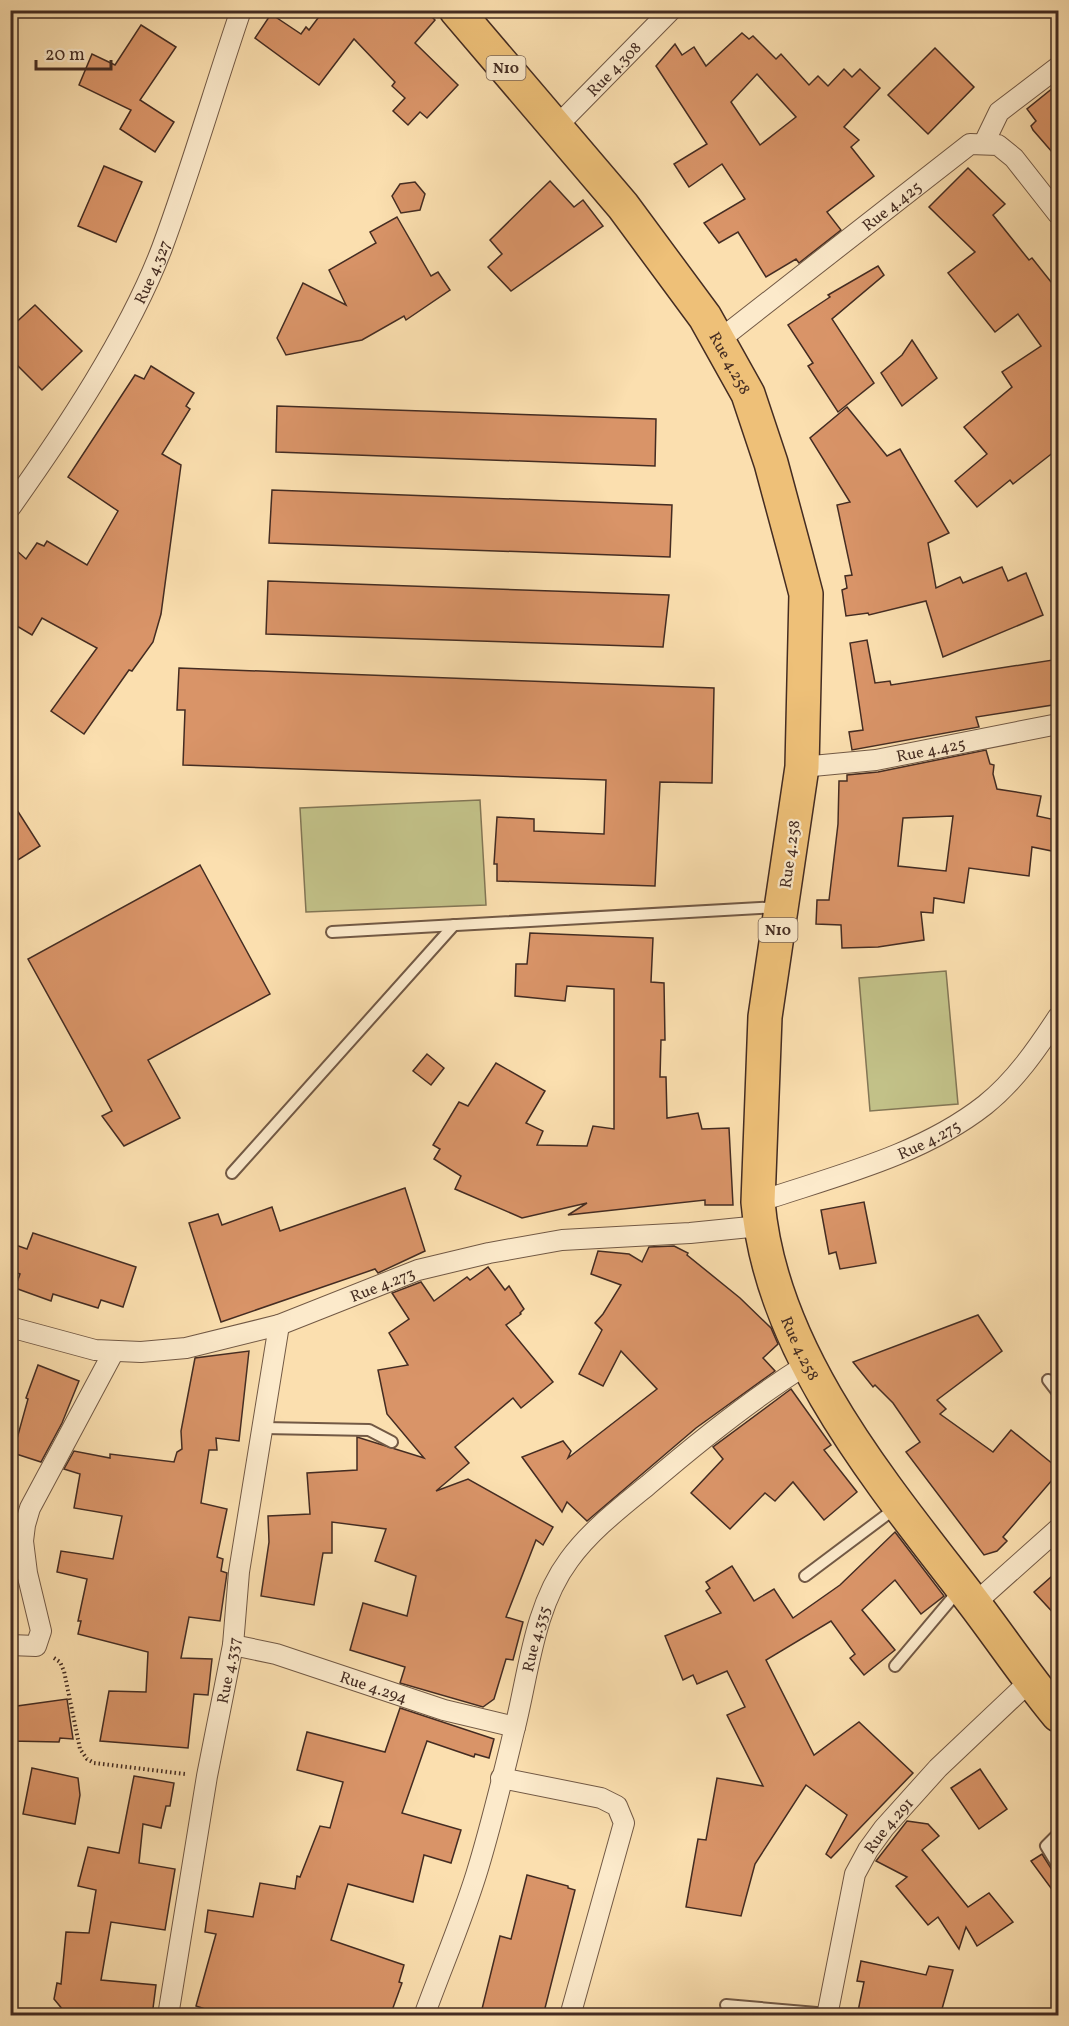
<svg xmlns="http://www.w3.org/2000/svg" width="1069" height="2026" font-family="Vollkorn,serif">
<rect width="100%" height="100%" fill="#fbdfaf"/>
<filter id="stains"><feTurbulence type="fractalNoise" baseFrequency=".00333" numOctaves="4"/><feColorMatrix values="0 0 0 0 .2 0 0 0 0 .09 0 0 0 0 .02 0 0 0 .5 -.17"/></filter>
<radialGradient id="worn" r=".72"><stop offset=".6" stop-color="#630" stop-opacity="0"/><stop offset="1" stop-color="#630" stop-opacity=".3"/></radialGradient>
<!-- green -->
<g fill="#c2c188" stroke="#837655" stroke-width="1.5">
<path d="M 480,800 L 486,905 L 306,912 L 300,808 Z"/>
<path d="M 946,971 L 958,1104 L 870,1111 L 859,978 Z"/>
</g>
<!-- building -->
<g fill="#d99468" stroke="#442c22" stroke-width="1.5" fill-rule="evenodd">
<path d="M 324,10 L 425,10 L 435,20 L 415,43 L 458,85 L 427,118 L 420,112 L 408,125 L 393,111 L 405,98 L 392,86 L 395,82 L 354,39 L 319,85 L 255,38 L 271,14 L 301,34 L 306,27 L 309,30 Z"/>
<path d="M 141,25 L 176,47 L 140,100 L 174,122 L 155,152 L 120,129 L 131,110 L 79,85 L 92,54 L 115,65 Z"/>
<path d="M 742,33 L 749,39 L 753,36 L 776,59 L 781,54 L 809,85 L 818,76 L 828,86 L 844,69 L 852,77 L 860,69 L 880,88 L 844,127 L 859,140 L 851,147 L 874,176 L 827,212 L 841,230 L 799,263 L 796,259 L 766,277 L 738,232 L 719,243 L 704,223 L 745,199 L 722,164 L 689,187 L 674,164 L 707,144 L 656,66 L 675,44 L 682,55 L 694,47 L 706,66 ZM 757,74 L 796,117 L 760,145 L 731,102 Z"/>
<path d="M 935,48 L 974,87 L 928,134 L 888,95 Z"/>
<path d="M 1059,83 L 1059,160 L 1033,130 L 1031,126 L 1036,121 L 1027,109 Z"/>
<path d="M 104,166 L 142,182 L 116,242 L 78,226 Z"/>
<path d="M 968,168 L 1005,204 L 993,215 L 1029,260 L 1032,258 L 1059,292 L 1059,448 L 1013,484 L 1010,480 L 977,507 L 955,481 L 987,454 L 964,427 L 1012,387 L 1002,372 L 1041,346 L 1018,314 L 995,332 L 948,273 L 975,252 L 929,207 Z"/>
<path d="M 550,181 L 574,207 L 583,200 L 603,226 L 511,291 L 488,267 L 502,254 L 490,240 Z"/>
<path d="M 415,182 L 425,194 L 420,210 L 401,213 L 392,196 L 400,184 Z"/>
<path d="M 397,217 L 431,276 L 438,272 L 450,290 L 406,320 L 404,316 L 362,340 L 286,355 L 277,338 L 303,283 L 346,305 L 329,270 L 376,243 L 370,232 Z"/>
<path d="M 878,266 L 884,275 L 832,319 L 874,383 L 838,412 L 808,366 L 813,363 L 788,325 L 830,297 L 828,295 Z"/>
<path d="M 35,305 L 82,351 L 42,390 L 10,358 L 10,328 Z"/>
<path d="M 912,340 L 937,378 L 902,406 L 881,373 L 902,355 Z"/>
<path d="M 151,366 L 194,393 L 186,406 L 190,409 L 162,454 L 181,465 L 161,614 L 153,642 L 132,671 L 129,670 L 84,734 L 51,711 L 97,648 L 42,618 L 32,635 L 10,622 L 10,545 L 26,559 L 37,543 L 44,546 L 47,541 L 87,565 L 118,511 L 68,477 L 135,375 L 144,379 Z"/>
<path d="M 277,406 L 656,419 L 655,466 L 276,452 Z"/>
<path d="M 847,407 L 887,456 L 900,449 L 949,533 L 928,543 L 936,588 L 960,577 L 963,583 L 1002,567 L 1008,581 L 1026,573 L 1043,615 L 943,657 L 926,601 L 869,615 L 868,613 L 846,616 L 842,590 L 847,588 L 845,576 L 852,575 L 837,505 L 850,502 L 810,438 Z"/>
<path d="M 272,490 L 672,505 L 670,557 L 269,543 Z"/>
<path d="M 268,581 L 669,595 L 663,647 L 266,634 Z"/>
<path d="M 867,640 L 875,683 L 890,681 L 891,685 L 1059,659 L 1059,704 L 976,717 L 979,727 L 852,750 L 849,732 L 863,730 L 850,643 Z"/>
<path d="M 179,668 L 714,688 L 712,783 L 660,782 L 655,886 L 497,881 L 497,864 L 494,864 L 497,817 L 534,819 L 534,831 L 604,834 L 606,780 L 183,765 L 185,710 L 177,710 Z"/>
<path d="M 986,750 L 990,764 L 994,765 L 993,774 L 997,789 L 1041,796 L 1037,816 L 1056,820 L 1052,851 L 1032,847 L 1029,876 L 969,868 L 964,903 L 934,898 L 933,913 L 921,912 L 924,940 L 878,947 L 842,948 L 841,925 L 816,924 L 817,900 L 829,900 L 838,824 L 839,781 L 847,781 L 847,775 L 878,772 ZM 953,816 L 946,871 L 898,866 L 903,818 Z"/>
<path d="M 10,799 L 40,846 L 10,865 Z"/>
<path d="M 200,865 L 270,994 L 148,1060 L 180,1118 L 124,1146 L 102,1116 L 112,1111 L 28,959 Z"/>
<path d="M 530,933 L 653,938 L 651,982 L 664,983 L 665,1040 L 661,1040 L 660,1077 L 666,1077 L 667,1118 L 698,1113 L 702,1129 L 729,1128 L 733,1205 L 705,1205 L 705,1200 L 568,1215 L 587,1203 L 522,1218 L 455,1189 L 461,1176 L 434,1159 L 440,1149 L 433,1145 L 459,1102 L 468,1106 L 496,1063 L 545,1091 L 526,1123 L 543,1131 L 537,1145 L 587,1146 L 593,1126 L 614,1129 L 614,989 L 567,986 L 565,1001 L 515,996 L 516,964 L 527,964 Z"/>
<path d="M 427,1054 L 444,1068 L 431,1085 L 413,1071 Z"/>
<path d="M 405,1188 L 425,1251 L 378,1273 L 375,1269 L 221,1322 L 189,1223 L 218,1214 L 222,1225 L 272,1207 L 280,1231 Z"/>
<path d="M 864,1202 L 876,1263 L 840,1269 L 836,1252 L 829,1254 L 821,1210 Z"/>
<path d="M 33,1233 L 136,1267 L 123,1307 L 101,1300 L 98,1308 L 53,1294 L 51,1301 L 15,1288 L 20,1274 L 10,1270 L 10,1243 L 27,1249 Z"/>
<path d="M 674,1246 L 688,1253 L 687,1255 L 740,1298 L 771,1328 L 778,1344 L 763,1358 L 775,1371 L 696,1428 L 587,1521 L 567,1502 L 562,1512 L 522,1457 L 563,1441 L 571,1451 L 568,1458 L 657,1389 L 621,1351 L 603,1386 L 579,1374 L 602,1330 L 595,1323 L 603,1314 L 621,1285 L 591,1274 L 598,1251 L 629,1254 L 642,1262 L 649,1247 Z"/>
<path d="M 488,1267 L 505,1290 L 509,1286 L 524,1309 L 520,1313 L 521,1314 L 506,1325 L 553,1382 L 521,1408 L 513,1398 L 455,1447 L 469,1463 L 436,1491 L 468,1479 L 553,1527 L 543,1545 L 536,1540 L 506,1617 L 523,1622 L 513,1660 L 506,1659 L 494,1699 L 483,1707 L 400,1683 L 405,1667 L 350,1650 L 363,1603 L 407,1616 L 416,1576 L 375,1561 L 386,1529 L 332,1522 L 332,1553 L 323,1553 L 314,1605 L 261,1596 L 269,1542 L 268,1516 L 310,1514 L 307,1473 L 357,1470 L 357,1437 L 424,1458 L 387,1414 L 378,1370 L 408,1365 L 389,1333 L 409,1319 L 392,1293 L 421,1282 L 434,1301 L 467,1277 L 470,1280 Z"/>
<path d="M 978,1315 L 1002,1351 L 937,1400 L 946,1409 L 940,1414 L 993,1452 L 1011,1430 L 1059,1469 L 1059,1472 L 1003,1537 L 1007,1541 L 997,1551 L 984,1555 L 906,1452 L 920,1442 L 893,1403 L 875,1385 L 873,1387 L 853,1362 Z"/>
<path d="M 249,1351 L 239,1441 L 216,1438 L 217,1450 L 209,1450 L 201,1503 L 227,1509 L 217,1557 L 223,1559 L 221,1571 L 227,1573 L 220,1621 L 189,1617 L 181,1658 L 212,1659 L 208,1695 L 194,1694 L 188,1748 L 100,1741 L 109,1691 L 146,1692 L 148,1652 L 78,1634 L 81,1621 L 78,1621 L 87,1579 L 57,1572 L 61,1551 L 113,1559 L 122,1516 L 74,1508 L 80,1474 L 64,1469 L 74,1451 L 110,1458 L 110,1454 L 174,1462 L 177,1452 L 182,1449 L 181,1431 L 195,1358 Z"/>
<path d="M 38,1365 L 79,1381 L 62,1423 L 41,1462 L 13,1453 L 28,1399 L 26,1398 Z"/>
<path d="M 791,1389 L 831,1445 L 824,1450 L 857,1492 L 824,1520 L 793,1482 L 775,1501 L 765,1493 L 730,1529 L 691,1493 L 723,1459 L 713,1447 Z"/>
<path d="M 895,1532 L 944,1596 L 921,1614 L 895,1580 L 862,1610 L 895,1650 L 864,1675 L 850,1658 L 855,1654 L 831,1621 L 766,1660 L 814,1755 L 859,1722 L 913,1773 L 831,1858 L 826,1854 L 847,1815 L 806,1785 L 755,1864 L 741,1916 L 686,1907 L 698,1839 L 706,1840 L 717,1778 L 763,1786 L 727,1715 L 745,1707 L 727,1671 L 697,1684 L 693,1675 L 683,1680 L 665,1636 L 721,1613 L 706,1591 L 710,1588 L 706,1582 L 732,1566 L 754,1601 L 774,1589 L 793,1618 L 840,1585 Z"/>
<path d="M 1059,1570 L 1059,1619 L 1034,1592 Z"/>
<path d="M 67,1699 L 73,1739 L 60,1738 L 59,1742 L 10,1741 L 10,1707 Z"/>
<path d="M 400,1708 L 494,1739 L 489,1758 L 475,1754 L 474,1757 L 427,1741 L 402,1813 L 461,1830 L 451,1863 L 424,1855 L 413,1902 L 348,1884 L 331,1940 L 404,1965 L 399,1982 L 402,1983 L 390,2016 L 226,2016 L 196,2006 L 216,1934 L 205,1932 L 208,1910 L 253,1917 L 260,1883 L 295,1889 L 297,1876 L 300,1877 L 320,1826 L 330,1828 L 343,1782 L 297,1770 L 307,1732 L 385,1752 Z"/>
<path d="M 32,1768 L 78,1778 L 80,1795 L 75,1824 L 23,1814 Z"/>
<path d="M 980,1769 L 1007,1809 L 979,1829 L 951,1788 Z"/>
<path d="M 134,1776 L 174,1783 L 170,1806 L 166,1806 L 161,1828 L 143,1824 L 139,1863 L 175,1869 L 165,1930 L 111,1922 L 101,1980 L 156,1985 L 152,2016 L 90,2011 L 90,2016 L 68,2016 L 54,1999 L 57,1983 L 61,1984 L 66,1932 L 89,1933 L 96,1890 L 78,1886 L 88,1847 L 119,1853 Z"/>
<path d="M 907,1821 L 928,1824 L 939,1836 L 922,1850 L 968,1907 L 989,1893 L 1013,1922 L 977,1946 L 966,1927 L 959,1949 L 938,1917 L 928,1925 L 896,1886 L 907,1877 L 876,1861 Z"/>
<path d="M 1042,1854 L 1052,1870 L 1059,1873 L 1059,1899 L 1031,1861 Z"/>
<path d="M 527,1875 L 568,1886 L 568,1888 L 575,1890 L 543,2016 L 508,2016 L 482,2009 L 500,1936 L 511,1939 Z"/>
<path d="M 861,1961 L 926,1975 L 929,1966 L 953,1970 L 940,2016 L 857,2016 L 864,1982 L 857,1981 Z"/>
</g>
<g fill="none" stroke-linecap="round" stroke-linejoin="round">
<!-- lane casing -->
<g stroke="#725945" stroke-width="14">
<g id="lane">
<path d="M 332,932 L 778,907"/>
<path d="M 232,1173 L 454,925"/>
<path d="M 1048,1380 L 1058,1393"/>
<path d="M 264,1428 L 369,1430 L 392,1442"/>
<path d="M 805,1576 L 897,1507"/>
<path d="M 895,1666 L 959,1590"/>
<path d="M 1058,1834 L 1046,1846 L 1058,1866"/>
<path d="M 726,2005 L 828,2014"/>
</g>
</g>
<!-- street casing -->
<g stroke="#725945" stroke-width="22">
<g id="street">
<path id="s1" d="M 556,127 L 671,10"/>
<path d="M 984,143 L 999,112 L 1058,67"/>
<path id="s2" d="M 718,341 L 970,144 L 998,145 L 1014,158 L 1058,214"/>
<path id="s3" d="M 10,508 C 64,432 129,335 162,248 C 191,170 214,89 241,10"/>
<path id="s4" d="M 802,767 L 876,760 L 1058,724"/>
<path id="s5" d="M 758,1202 C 835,1176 920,1156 985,1105 C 1015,1081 1037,1049 1058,1017"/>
<path id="s6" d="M 10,1327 L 95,1350 L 141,1352 L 186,1348 L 279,1325 L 418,1270 L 489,1253 L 562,1240 L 690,1233 L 760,1226"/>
<path d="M 974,1604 L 1058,1529"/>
<path d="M 10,1645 L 36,1646 L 41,1631 L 27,1573 L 23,1541 L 25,1525 L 30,1508 L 114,1351"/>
<path id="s7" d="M 233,1645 L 276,1654 L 444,1710 L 515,1727"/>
<path d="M 501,1778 L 601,1798 L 617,1806 L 624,1823 L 570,2016"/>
<path id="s8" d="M 168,2016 L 207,1776 L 233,1645 L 239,1572 L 279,1325"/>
<path id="s9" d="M 424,2016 C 441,1969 461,1923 476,1875 C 491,1827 503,1776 515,1727 C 529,1671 534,1607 569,1560 C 590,1531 620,1508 648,1485 C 698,1442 750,1400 806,1365"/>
<path id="s10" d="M 827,2016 L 855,1874 L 868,1850 L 884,1828 L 938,1768 L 1030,1681"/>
</g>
</g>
<!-- highway casing -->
<g stroke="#442c22" stroke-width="36">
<g id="highway">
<path id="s11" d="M 456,10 L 623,206 L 705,317 L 748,394 L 771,463 L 795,552 L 806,594 L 802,767 L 765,1017 L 758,1202 C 771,1354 884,1486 973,1602 C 1002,1640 1028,1679 1058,1715"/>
</g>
</g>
<!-- path -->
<path stroke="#442c22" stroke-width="4" stroke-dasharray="1.5 3" stroke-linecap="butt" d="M 54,1658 L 60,1662 L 64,1671 L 80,1749 L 87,1759 L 94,1763 L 185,1774"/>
<!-- lane -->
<use href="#lane" stroke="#fceacb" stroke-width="10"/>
<!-- street -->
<use href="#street" stroke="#fceacb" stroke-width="20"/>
<!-- highway -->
<use href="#highway" stroke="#eec078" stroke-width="33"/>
</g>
<g text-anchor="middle" stroke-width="4.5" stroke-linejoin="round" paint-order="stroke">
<!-- shield labels -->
<g fill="#fceacb" stroke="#7b6555" stroke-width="1.5">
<rect x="486.5" y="56" width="39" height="24" rx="4.5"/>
<rect x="758.5" y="918" width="39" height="24" rx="4.5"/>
</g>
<g font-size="15" font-weight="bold" fill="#442c22">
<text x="506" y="73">N10</text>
<text x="778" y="935">N10</text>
</g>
<!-- street labels -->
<g font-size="16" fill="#442c22" stroke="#fceacb">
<text dy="6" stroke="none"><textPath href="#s1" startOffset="82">Rue 4.308</textPath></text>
<text dy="6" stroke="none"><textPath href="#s2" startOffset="220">Rue 4.425</textPath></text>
<text dy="6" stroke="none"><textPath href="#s3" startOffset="276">Rue 4.327</textPath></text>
<text dy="6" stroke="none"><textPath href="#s11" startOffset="448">Rue 4.258</textPath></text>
<text dy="6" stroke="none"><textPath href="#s4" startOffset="130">Rue 4.425</textPath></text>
<text transform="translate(789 854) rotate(-82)" y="6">Rue 4.258</text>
<text dy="6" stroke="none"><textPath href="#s5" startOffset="182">Rue 4.275</textPath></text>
<text dy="6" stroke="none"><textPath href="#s6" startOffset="386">Rue 4.273</textPath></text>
<text dy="6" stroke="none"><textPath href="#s11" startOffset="1456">Rue 4.258</textPath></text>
<text dy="6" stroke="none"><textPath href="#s9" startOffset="394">Rue 4.335</textPath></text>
<text dy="6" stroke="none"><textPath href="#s8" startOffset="351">Rue 4.337</textPath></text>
<text dy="6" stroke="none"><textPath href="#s7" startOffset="147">Rue 4.294</textPath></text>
<text dy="6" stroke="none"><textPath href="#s10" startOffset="204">Rue 4.291</textPath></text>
</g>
</g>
<!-- margin -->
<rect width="1069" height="2026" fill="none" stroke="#fbdfaf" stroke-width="36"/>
<rect x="12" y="12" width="1045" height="2002" fill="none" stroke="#442c22" stroke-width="3"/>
<rect x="18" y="18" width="1033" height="1990" fill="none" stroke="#442c22" stroke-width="1.5"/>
<!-- scale -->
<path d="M36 60v9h75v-9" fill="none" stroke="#442c22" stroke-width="3"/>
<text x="45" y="60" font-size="18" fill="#442c22" stroke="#fceacb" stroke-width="4.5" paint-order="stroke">20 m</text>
<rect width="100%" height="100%" filter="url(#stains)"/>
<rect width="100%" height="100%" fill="url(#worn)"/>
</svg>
